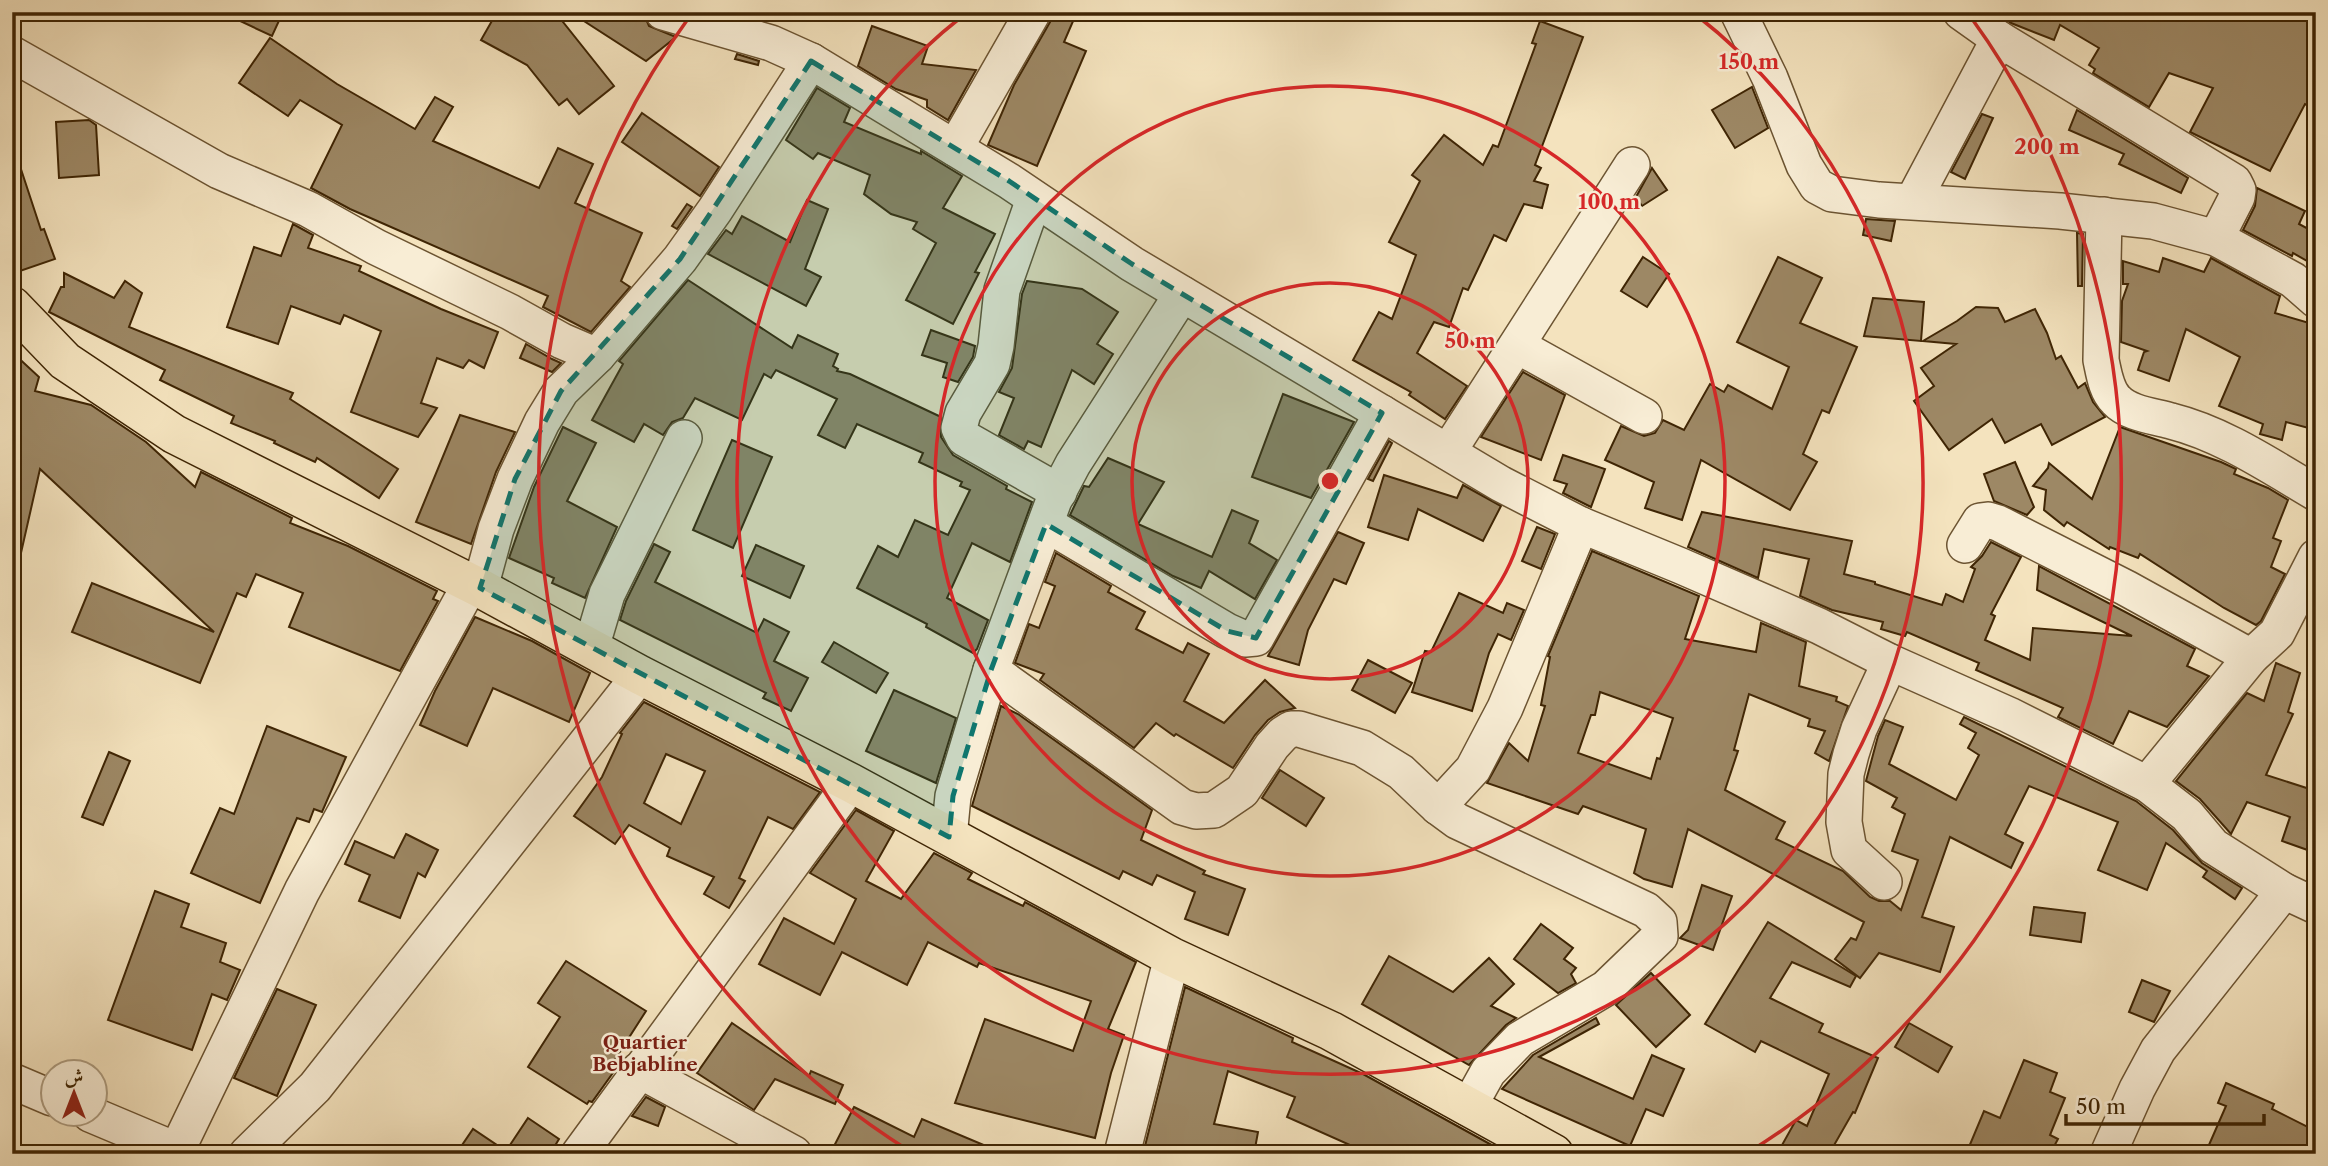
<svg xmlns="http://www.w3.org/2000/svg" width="2328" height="1166" font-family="'Libre Caslon Text',Amiri,serif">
<rect width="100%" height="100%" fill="#f4e3be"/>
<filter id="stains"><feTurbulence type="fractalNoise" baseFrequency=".00286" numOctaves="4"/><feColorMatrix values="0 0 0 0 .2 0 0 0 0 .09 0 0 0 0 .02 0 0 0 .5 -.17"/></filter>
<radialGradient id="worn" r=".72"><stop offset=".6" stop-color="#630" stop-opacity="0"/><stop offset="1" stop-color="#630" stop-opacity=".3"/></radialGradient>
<!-- building -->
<g fill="#9d8865" stroke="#3f2504" stroke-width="2" fill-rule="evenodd">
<path d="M 221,12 L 283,12 L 272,36 Z"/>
<path d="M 497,12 L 555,12 L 614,86 L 579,114 L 567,99 L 559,105 L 527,65 L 481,40 Z"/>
<path d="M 570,12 L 643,12 L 649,26 L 676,37 L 646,61 Z"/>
<path d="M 1053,12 L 1077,12 L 1064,42 L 1086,51 L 1037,166 L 988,145 L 1014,85 L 1050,22 Z"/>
<path d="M 1996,12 L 2316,12 L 2316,110 L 2305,104 L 2270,171 L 2190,132 L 2213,88 L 2169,73 L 2149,107 L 2093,73 L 2095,69 L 2089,65 L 2099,48 L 2060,25 L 2054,40 L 2011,23 Z"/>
<path d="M 1540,21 L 1583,37 L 1535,165 L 1541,168 L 1534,181 L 1548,185 L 1542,208 L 1524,204 L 1506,241 L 1494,235 L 1468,290 L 1463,288 L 1449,327 L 1434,322 L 1417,353 L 1467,386 L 1445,419 L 1409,395 L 1411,392 L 1353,360 L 1379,312 L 1392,319 L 1416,255 L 1389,242 L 1420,181 L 1412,175 L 1444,135 L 1483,165 L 1493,145 L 1498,147 L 1536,44 L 1532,43 Z"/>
<path d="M 872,26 L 928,46 L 922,64 L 976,70 L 948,120 L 927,107 L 927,100 L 896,89 L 858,66 Z"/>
<path d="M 270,38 L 337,84 L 415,129 L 435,97 L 453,107 L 433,141 L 539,188 L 558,148 L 593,164 L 575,203 L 642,233 L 621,281 L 630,287 L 591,332 L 543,307 L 548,296 L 350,209 L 311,188 L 342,125 L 300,100 L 288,116 L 239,83 Z"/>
<path d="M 737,54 L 759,61 L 758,65 L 735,59 Z"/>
<path d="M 1752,87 L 1768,128 L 1735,148 L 1712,110 Z"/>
<path d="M 817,88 L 850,108 L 844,122 L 921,154 L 921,151 L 962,176 L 943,208 L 995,234 L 975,272 L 979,273 L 953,324 L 906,300 L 936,243 L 913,229 L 917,222 L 891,214 L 864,194 L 870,175 L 818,153 L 813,159 L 786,140 Z"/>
<path d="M 2077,110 L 2188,178 L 2181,193 L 2119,164 L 2124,154 L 2069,130 Z"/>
<path d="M 642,113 L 719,167 L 700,196 L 622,142 Z"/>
<path d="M 1982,114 L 1993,118 L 1965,179 L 1951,172 Z"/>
<path d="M 89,120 L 96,125 L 99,175 L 59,178 L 56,122 Z"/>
<path d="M 16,154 L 41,230 L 44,229 L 55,259 L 17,272 L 12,259 L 12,155 Z"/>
<path d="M 1652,168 L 1667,190 L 1642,206 L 1636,197 Z"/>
<path d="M 2257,188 L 2305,211 L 2299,224 L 2316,233 L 2316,266 L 2293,253 L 2292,256 L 2243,230 L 2255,206 Z"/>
<path d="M 807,200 L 828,209 L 805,269 L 821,277 L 806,306 L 708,254 L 726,230 L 732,234 L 742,216 L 790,242 Z"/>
<path d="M 687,204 L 692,207 L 677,229 L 672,226 Z"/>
<path d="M 1866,219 L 1895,221 L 1891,241 L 1863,235 Z"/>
<path d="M 293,224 L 313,235 L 308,248 L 361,266 L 359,271 L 441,309 L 498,332 L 484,368 L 469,360 L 463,368 L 437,358 L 421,403 L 437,408 L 418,437 L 351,412 L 381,331 L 344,315 L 340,324 L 291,306 L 278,344 L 227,327 L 254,247 L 281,256 Z"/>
<path d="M 2077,233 L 2083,234 L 2082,286 L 2078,286 Z"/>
<path d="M 1643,257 L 1669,274 L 1647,307 L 1621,291 Z"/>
<path d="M 1778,257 L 1822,278 L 1800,323 L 1857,347 L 1829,413 L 1822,410 L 1803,454 L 1817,462 L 1790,510 L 1701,460 L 1682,520 L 1645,508 L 1654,482 L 1605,460 L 1621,426 L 1644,436 L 1655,433 L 1663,420 L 1684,430 L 1710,384 L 1724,392 L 1728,385 L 1772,409 L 1789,367 L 1737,342 Z"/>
<path d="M 2163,258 L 2204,272 L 2211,258 L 2280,296 L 2275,313 L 2316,325 L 2316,430 L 2286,422 L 2282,440 L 2260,434 L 2263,424 L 2219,406 L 2240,357 L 2186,329 L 2169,381 L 2138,370 L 2144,352 L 2147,351 L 2121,342 L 2122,301 L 2128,284 L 2123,284 L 2123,261 L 2159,272 Z"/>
<path d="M 64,273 L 114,298 L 125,281 L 142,293 L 129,327 L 293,393 L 290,399 L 398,469 L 379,498 L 317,458 L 315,462 L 274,443 L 275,441 L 231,423 L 234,416 L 160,380 L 165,370 L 49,312 L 61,287 L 64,287 Z"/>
<path d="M 688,280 L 792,348 L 798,335 L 838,354 L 833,366 L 838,369 L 837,371 L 850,374 L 941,417 L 941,437 L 953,455 L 1007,486 L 1006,489 L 1032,502 L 1010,562 L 972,543 L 947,598 L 988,620 L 977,649 L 973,653 L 926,627 L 927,624 L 857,588 L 878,546 L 898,557 L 915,520 L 948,535 L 970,490 L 960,486 L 962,482 L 919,462 L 923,453 L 857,424 L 845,448 L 818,435 L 837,399 L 776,370 L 771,378 L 764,374 L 742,420 L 695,398 L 683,418 L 672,422 L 663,435 L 644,424 L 634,442 L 592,420 L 623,364 L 619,361 Z"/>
<path d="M 1027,281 L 1082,289 L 1118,312 L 1097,344 L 1113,354 L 1094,384 L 1072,370 L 1041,447 L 1028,441 L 1024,449 L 999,435 L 1014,398 L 999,392 L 1012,368 L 1022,294 Z"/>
<path d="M 1873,298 L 1924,302 L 1921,341 L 1864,336 Z"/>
<path d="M 1976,307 L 1998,308 L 2005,322 L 2035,309 L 2047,333 L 2056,359 L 2061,356 L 2078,388 L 2085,383 L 2093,402 L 2105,417 L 2052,445 L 2041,424 L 2005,443 L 1992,419 L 1949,450 L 1914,401 L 1934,386 L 1921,368 L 1956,344 L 1923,341 L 1957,321 Z"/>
<path d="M 931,330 L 975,346 L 973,357 L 958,382 L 943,377 L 947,363 L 922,355 Z"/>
<path d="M 526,344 L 552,359 L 561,363 L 552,372 L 520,358 Z"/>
<path d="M 12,352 L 39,377 L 35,391 L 91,405 L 146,442 L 195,487 L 201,472 L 292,518 L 290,523 L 348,546 L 437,591 L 433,599 L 438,601 L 400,671 L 289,627 L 303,593 L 256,574 L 246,597 L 237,593 L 200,683 L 72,632 L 92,583 L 214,632 L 40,469 L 21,553 L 12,552 Z"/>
<path d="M 1523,372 L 1565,395 L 1541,460 L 1481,437 Z"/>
<path d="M 1283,394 L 1354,422 L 1311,498 L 1252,477 Z"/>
<path d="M 460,415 L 515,432 L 496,472 L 471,544 L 416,522 Z"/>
<path d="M 563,427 L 596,443 L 567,501 L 617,527 L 585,598 L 552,583 L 554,578 L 509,558 L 534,487 Z"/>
<path d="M 2120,427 L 2221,462 L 2236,469 L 2234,474 L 2268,488 L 2288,500 L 2273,538 L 2281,541 L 2271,567 L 2285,574 L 2261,621 L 2256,625 L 2224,608 L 2140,554 L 2138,558 L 2110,547 L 2109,549 L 2067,522 L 2064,526 L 2044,510 L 2046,490 L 2033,486 L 2048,468 L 2049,463 L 2092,499 Z"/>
<path d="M 732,440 L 772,457 L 733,548 L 693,530 Z"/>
<path d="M 1389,441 L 1392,443 L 1373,481 L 1368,479 Z"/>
<path d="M 1563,455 L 1605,469 L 1591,507 L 1563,493 L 1567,484 L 1554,480 Z"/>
<path d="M 1108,458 L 1164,482 L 1138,524 L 1212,557 L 1232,510 L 1258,521 L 1249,543 L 1277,560 L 1255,599 L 1209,571 L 1201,588 L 1173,576 L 1070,515 L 1084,486 L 1089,487 Z"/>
<path d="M 2015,462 L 2034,507 L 2027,515 L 1994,501 L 1984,474 Z"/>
<path d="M 1384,475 L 1457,498 L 1463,485 L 1501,506 L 1483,541 L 1418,509 L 1408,540 L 1368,527 Z"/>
<path d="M 1702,512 L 1852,541 L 1844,574 L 1875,582 L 1875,584 L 1942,605 L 1946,594 L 1963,602 L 1975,569 L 1971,567 L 1982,556 L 1991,542 L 2021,557 L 1991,614 L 1995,616 L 1985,640 L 2030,660 L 2033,628 L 2132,636 L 2037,590 L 2039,566 L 2195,649 L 2187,666 L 2209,676 L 2167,727 L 2129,711 L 2113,744 L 2058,717 L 2063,708 L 1976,670 L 1979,663 L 1907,632 L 1905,636 L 1881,629 L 1883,622 L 1832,610 L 1800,596 L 1809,559 L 1764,549 L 1758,578 L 1688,547 Z"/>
<path d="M 1537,527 L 1555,534 L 1541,569 L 1522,561 Z"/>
<path d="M 1338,532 L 1364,543 L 1346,584 L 1334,579 L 1308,630 L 1299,665 L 1268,656 Z"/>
<path d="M 654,544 L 670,552 L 655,582 L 757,633 L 764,619 L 789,632 L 774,661 L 808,678 L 791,711 L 763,698 L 766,693 L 620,620 L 626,601 Z"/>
<path d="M 756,545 L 804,566 L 790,598 L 742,576 Z"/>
<path d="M 1592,551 L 1699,596 L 1685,639 L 1756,652 L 1761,623 L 1806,642 L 1799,686 L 1837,697 L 1836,701 L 1848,706 L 1829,761 L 1815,753 L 1825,731 L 1808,726 L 1810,719 L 1749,694 L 1734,750 L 1738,751 L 1725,790 L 1785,822 L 1776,839 L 1843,871 L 1870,897 L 1879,901 L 1890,901 L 1901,910 L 1918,860 L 1892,851 L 1905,814 L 1892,807 L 1897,798 L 1866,781 L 1878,736 L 1885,720 L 1903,727 L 1889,764 L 1956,800 L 1979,755 L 1968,748 L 1976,733 L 1960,724 L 1964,717 L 2136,801 L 2173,830 L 2202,863 L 2242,888 L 2235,899 L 2203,877 L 2207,871 L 2166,843 L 2147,890 L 2098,870 L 2118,822 L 2029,786 L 2005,834 L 2023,843 L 2011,868 L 1950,837 L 1922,917 L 1954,927 L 1940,972 L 1879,953 L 1860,978 L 1835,959 L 1851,938 L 1856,940 L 1864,922 L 1688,829 L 1672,887 L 1644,879 L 1634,873 L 1646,829 L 1583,806 L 1578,814 L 1487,783 L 1509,743 L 1528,761 L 1545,706 L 1541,705 L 1550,657 L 1548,656 ZM 1600,692 L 1673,718 L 1660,759 L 1657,758 L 1651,779 L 1578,753 L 1591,715 L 1595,715 Z"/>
<path d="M 1056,553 L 1111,586 L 1108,592 L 1145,612 L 1136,629 L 1183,653 L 1188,643 L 1209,654 L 1184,701 L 1224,723 L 1265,680 L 1295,708 L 1280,712 L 1268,720 L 1255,735 L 1233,768 L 1176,734 L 1174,736 L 1156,723 L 1134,748 L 1040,680 L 1044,674 L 1015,663 L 1029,624 L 1039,628 L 1055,586 L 1045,582 Z"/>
<path d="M 1459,593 L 1503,613 L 1507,603 L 1524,610 L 1511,640 L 1498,634 L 1489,653 L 1472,711 L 1412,692 L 1425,651 L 1431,652 Z"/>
<path d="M 475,617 L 532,641 L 590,673 L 569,722 L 493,688 L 467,746 L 420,725 L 435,691 Z"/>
<path d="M 834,642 L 888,673 L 876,693 L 822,662 Z"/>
<path d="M 1368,660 L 1412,683 L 1395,713 L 1352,690 Z"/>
<path d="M 2276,663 L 2300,673 L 2288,712 L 2293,714 L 2266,775 L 2316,791 L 2316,853 L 2282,841 L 2290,817 L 2247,802 L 2231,834 L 2200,799 L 2176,781 L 2247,693 L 2264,701 Z"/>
<path d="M 894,690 L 956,718 L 936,783 L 866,751 Z"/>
<path d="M 644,702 L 820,792 L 793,829 L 768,817 L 739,878 L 745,881 L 729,908 L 704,894 L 714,877 L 667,856 L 670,848 L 629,825 L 615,844 L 574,816 L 602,777 L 622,734 L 620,733 ZM 666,754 L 705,771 L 681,824 L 644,803 Z"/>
<path d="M 1001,706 L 1018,714 L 1152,810 L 1141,840 L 1205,871 L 1203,874 L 1245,889 L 1228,935 L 1185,919 L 1195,892 L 1157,875 L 1152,885 L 1123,871 L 1119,879 L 972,806 Z"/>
<path d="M 267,726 L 346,757 L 322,812 L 314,809 L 309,822 L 297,818 L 260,903 L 191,873 L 220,808 L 234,814 Z"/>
<path d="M 109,752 L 130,761 L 103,825 L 82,817 Z"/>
<path d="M 1280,770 L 1324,798 L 1306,826 L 1262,798 Z"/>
<path d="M 856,810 L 894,831 L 866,881 L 901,899 L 934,853 L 972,873 L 968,879 L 1023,906 L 1025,902 L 1136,962 L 1108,1029 L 1124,1035 L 1111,1073 L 1095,1138 L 955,1103 L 985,1019 L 1073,1051 L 1091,1001 L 979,963 L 977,967 L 928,942 L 907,985 L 842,952 L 820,995 L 759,964 L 784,918 L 834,944 L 856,899 L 810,873 Z"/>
<path d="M 406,834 L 438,850 L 425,877 L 418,873 L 400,918 L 359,901 L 370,875 L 345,864 L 355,841 L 394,858 Z"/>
<path d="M 1702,885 L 1732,896 L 1713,950 L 1680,938 L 1688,930 Z"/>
<path d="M 155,891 L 189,904 L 181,927 L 226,943 L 220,962 L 240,970 L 227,1000 L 212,994 L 192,1050 L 108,1020 Z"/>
<path d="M 2034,907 L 2085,913 L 2081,942 L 2030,935 Z"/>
<path d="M 1768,922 L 1856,976 L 1850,987 L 1792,962 L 1770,998 L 1823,1024 L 1819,1032 L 1878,1058 L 1855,1113 L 1853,1112 L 1829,1154 L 1777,1154 L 1796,1120 L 1807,1126 L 1829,1074 L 1761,1041 L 1755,1052 L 1705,1024 Z"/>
<path d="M 1541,924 L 1573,948 L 1564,959 L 1576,968 L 1571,974 L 1576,983 L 1558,993 L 1514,959 Z"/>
<path d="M 1389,956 L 1453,992 L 1489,958 L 1514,984 L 1491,1006 L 1516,1018 L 1506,1025 L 1469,1065 L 1362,1004 Z"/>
<path d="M 566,961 L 646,1011 L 614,1061 L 620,1063 L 592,1102 L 589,1101 L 587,1104 L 528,1067 L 560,1017 L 538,1003 Z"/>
<path d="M 1651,973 L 1690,1015 L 1656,1047 L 1616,1005 Z"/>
<path d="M 2142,980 L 2170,991 L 2154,1022 L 2129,1012 Z"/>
<path d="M 1185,987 L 1293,1038 L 1292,1042 L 1363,1074 L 1508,1154 L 1370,1154 L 1287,1117 L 1295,1097 L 1228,1071 L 1214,1124 L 1258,1132 L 1254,1154 L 1200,1154 L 1177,1150 L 1176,1154 L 1143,1154 Z"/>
<path d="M 277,989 L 316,1005 L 277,1096 L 234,1078 Z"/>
<path d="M 1596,1018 L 1599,1024 L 1539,1057 L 1633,1099 L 1652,1055 L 1684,1069 L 1663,1116 L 1646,1109 L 1630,1146 L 1502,1089 L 1533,1055 Z"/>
<path d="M 732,1023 L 809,1076 L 811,1071 L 843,1085 L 835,1104 L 775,1079 L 754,1110 L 697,1073 Z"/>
<path d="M 1909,1023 L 1952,1047 L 1938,1072 L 1895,1047 Z"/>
<path d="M 2024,1060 L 2057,1073 L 2050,1092 L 2065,1098 L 2050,1135 L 2058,1139 L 2050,1154 L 1966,1154 L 1984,1111 L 2000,1118 Z"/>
<path d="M 2226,1083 L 2274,1104 L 2272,1109 L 2316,1131 L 2316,1154 L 2205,1154 L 2226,1106 L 2218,1103 Z"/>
<path d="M 646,1097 L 665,1107 L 658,1126 L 632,1116 Z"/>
<path d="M 854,1107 L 914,1137 L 922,1119 L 1005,1154 L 830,1154 Z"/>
<path d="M 528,1118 L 559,1139 L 550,1154 L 456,1154 L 473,1129 L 506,1151 Z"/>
</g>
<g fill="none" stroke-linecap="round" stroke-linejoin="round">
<!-- minor casing -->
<g stroke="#6c5432" stroke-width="38">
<g id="minor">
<path d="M 663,12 L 771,43 L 811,61 L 1009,181 L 1132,264 L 1501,484 L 1581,525 L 1681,566 L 1819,626 L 1890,662 L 2009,715 L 2147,784 L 2187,815 L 2213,846 L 2284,891 L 2316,906"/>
<path d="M 1738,12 L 1770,78 L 1804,165 L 1817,186 L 1832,194 L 1879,200 L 2060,211 L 2153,221 L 2216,238 L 2293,280 L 2316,300"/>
<path d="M 1961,12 L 1999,39 L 2234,182 L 2238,190 L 2237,197 L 2216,238"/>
<path d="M 12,54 L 219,171 L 308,209 L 376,247 L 510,312 L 562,341 L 597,356"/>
<path d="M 955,148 L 1033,12"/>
<path d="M 1034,199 L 1002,290 L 996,346 L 992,364 L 963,413 L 959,428 L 964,438 L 1059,492"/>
<path d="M 1913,201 L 1999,39"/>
<path d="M 2104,215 L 2101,360 C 2104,374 2106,390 2116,400 C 2129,414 2154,416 2171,421 C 2223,434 2270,466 2316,493"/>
<path d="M 1518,346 L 1644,416"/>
<path d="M 1448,452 L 1632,165"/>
<path d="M 1046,524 L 1227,631 L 1245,639 L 1256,638 L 1382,413"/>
<path d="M 1965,545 L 1980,521 L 1988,520 L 1998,523 L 2126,588 L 2251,657"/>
<path d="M 480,588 L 496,529 L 515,479 L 542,422 L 561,391 L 597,356 L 680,259 L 715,210 L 811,61"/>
<path d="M 591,648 L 607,594 L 684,438"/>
<path d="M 991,670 L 1182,807 L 1196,811 L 1214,810 L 1242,791 L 1272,746 L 1283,734 L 1291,729 L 1299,729 L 1362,748 L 1401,772 L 1438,807 L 1473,769 L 1505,708 L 1581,525"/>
<path d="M 2147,784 L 2251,657 L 2277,633 L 2316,557"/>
<path d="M 1438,807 L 1457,821 L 1646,910 L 1659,922 L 1660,936 L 1606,988 L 1520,1039 L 1488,1072 L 1468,1108"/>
<path d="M 949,837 L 953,796 L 991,670 L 1054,500 L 1073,464 L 1182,294"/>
<path d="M 1884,882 L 1849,850 L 1844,822 L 1846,774 L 1851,754 L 1859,729 L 1890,662"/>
<path d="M 639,1070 L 794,1154"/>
<path d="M 12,1081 L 52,1098"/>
<path d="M 90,1114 L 185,1154"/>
<path d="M 177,1150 L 302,891 L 471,583"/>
<path d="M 247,1154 L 315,1087 L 640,675"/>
<path d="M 579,1154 L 851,783"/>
<path d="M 1122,1154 L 1172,957"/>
<path d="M 2108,1154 L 2137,1089 L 2158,1050 L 2284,891"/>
</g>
</g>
<!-- major casing -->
<g stroke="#3f2504" stroke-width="41">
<path id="major" d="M 12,306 L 65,361 L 174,434 L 480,588 L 640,675 L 851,783 L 1172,957 L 1331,1031 L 1554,1154"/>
</g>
<!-- minor -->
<use href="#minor" stroke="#f8edd5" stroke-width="35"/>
<!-- major -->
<use href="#major" stroke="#f4e3be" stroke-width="38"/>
</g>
<!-- marked area -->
<path fill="#0f766e" fill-opacity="0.2" stroke="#0f766e" stroke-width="5" stroke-dasharray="14 9" stroke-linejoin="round" d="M 811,61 L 1009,181 L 1132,264 L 1382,413 L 1256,638 L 1227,631 L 1046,524 L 991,670 L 953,796 L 949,837 L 480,588 L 515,479 L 561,391 L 680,259 Z"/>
<!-- distance rings -->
<g fill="none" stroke="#d62828" stroke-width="3.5">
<circle cx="1330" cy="481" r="198"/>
<circle cx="1330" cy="481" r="395"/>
<path d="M1695 14A593 593 0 1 1 965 14"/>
<path d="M911 1152A791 791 0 0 1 690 16M1970 16A791 791 0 0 1 1749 1152"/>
</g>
<g text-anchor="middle" stroke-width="5" stroke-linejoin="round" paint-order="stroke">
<!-- neighbourhood labels -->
<g font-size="19" font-weight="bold" fill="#7a1f14" stroke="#f8edd5">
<text x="645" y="1049">Quartier<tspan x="645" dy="22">Bebjabline</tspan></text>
</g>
</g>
<circle cx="1330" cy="481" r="10" fill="#d62828" stroke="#f8edd5" stroke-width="3.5"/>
<g font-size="21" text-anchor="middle" font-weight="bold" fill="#d62828" stroke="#f8edd5" stroke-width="5" stroke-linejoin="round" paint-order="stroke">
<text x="1749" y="69">150 m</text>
<text x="2047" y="154">200 m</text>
<text x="1609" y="209">100 m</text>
<text x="1470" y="348">50 m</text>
</g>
<!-- margin -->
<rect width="2328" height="1166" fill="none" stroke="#f4e3be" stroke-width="42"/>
<rect x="14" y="14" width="2300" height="1138" fill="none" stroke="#3f2504" stroke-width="3.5"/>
<rect x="21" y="21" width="2286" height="1124" fill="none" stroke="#3f2504" stroke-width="2"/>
<!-- north arrow -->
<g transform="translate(74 1093)"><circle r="33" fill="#f8edd5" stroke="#ae9d81" stroke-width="2"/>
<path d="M0-5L12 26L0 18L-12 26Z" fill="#8f2418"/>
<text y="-10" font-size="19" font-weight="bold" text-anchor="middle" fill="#3f2504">ش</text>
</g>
<!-- scale -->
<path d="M2066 1114v10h198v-10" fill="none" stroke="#3f2504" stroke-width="3.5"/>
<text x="2076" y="1114" font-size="21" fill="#3f2504" stroke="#f8edd5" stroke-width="5" paint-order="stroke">50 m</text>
<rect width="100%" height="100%" filter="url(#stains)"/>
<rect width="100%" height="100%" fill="url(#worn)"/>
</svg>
